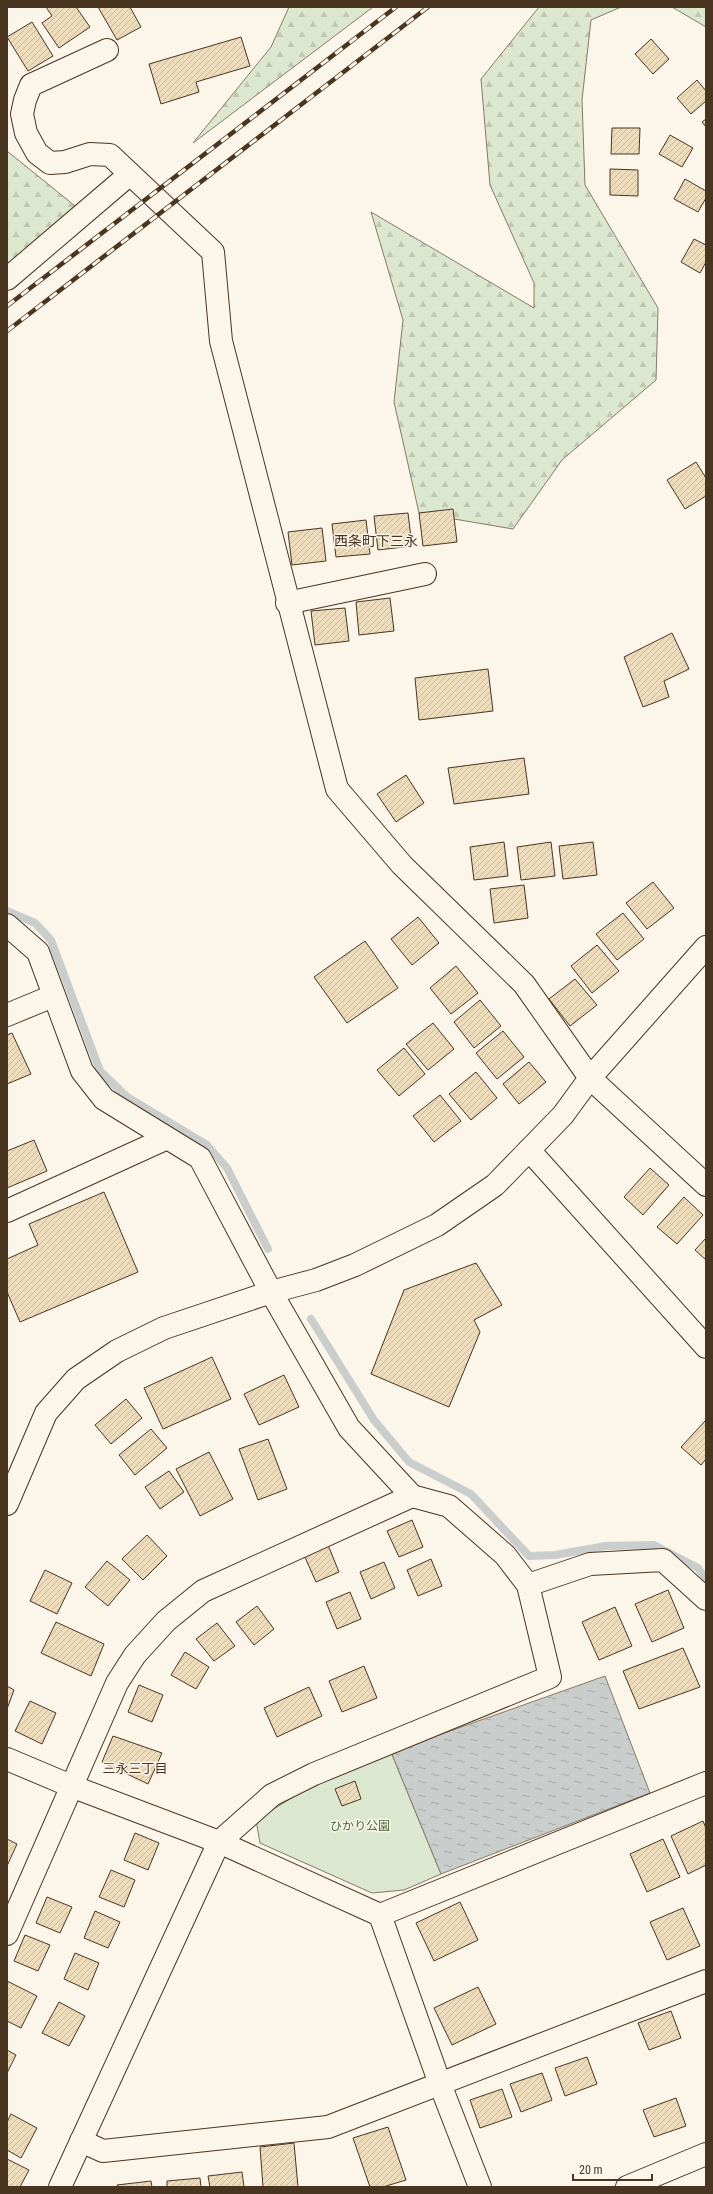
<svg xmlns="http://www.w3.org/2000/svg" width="713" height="2194" font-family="'Roboto Condensed','Noto Sans JP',sans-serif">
<defs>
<pattern id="forest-firs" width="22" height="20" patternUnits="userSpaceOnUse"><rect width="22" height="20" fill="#dce7d0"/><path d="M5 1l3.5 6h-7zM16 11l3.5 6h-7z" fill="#bec7b2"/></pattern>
<pattern id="water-ripples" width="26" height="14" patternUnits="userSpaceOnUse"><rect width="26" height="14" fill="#c9cecd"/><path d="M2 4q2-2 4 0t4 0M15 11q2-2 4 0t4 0" fill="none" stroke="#a5a8a6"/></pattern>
<pattern id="building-hatch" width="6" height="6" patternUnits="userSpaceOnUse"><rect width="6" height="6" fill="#ecdcbc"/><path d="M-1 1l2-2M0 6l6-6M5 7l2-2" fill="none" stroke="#ccbda1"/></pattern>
</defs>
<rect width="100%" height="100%" fill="#fbf6e9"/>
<!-- forest -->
<g fill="url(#forest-firs)" stroke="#887966">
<path d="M 289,7 L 373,7 L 193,143 L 271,47 Z"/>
<path d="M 539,7 L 621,7 L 591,20 L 582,100 L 585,185 L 658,308 L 656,380 L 562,460 L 513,529 L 419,513 L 394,402 L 403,320 L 371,212 L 534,308 L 534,283 L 490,185 L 481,79 Z"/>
<path d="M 672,7 L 706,7 L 706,27 Z"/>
<path d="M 7,151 L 80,210 L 7,267 Z"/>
</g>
<!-- green -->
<path fill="#dce7d0" stroke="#887966" d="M 391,1752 L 441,1874 L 404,1890 L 372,1893 L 260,1843 L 256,1820 L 314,1784 Z"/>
<!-- water -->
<path fill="url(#water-ripples)" stroke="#887966" d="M 605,1676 L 650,1793 L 441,1874 L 391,1752 Z"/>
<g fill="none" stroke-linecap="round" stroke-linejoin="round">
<!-- stream -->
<g stroke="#c9cecd" stroke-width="8">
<path d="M 7,911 L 35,923 L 51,940 L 100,1071 L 127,1097 L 207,1145 L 227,1168 L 268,1249"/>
<path d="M 311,1319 L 374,1420 L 409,1462 L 471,1494 L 529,1556 L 555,1555 L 606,1546 L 654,1545 L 698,1568 L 706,1579"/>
</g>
</g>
<!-- building -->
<g fill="url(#building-hatch)" stroke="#4a3520">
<path d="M 46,7 L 76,7 L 90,27 L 59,48 L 42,23 L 52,16 Z"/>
<path d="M 98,7 L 130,7 L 141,27 L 117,40 Z"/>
<path d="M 32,22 L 53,56 L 28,71 L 7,37 Z"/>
<path d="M 241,37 L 250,66 L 196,82 L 199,92 L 161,104 L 149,64 Z"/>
<path d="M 651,39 L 669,59 L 653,74 L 635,54 Z"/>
<path d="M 697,80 L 706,91 L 706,101 L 691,114 L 677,98 Z"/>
<path d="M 706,119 L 706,127 L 702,122 Z"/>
<path d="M 612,128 L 640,128 L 639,154 L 611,154 Z"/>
<path d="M 670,135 L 693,148 L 682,167 L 659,154 Z"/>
<path d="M 610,169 L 638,170 L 638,196 L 610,195 Z"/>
<path d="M 685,179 L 706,191 L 706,198 L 698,212 L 674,199 Z"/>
<path d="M 694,239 L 706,245 L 706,262 L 700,273 L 681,262 Z"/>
<path d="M 696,462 L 706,478 L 706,496 L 685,509 L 667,480 Z"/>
<path d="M 453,509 L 457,542 L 423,546 L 419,513 Z"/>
<path d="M 408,513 L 412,546 L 378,550 L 374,516 Z"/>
<path d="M 366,520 L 370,554 L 336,557 L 332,524 Z"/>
<path d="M 322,528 L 326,561 L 292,565 L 288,532 Z"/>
<path d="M 390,598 L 394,631 L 359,635 L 356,602 Z"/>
<path d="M 345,608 L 349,641 L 315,645 L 311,611 Z"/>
<path d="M 672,633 L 689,669 L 664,681 L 669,697 L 643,707 L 624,657 Z"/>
<path d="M 488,669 L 493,711 L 419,720 L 415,678 Z"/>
<path d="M 524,758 L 529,794 L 454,804 L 448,768 Z"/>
<path d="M 406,775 L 424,803 L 396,822 L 377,794 Z"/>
<path d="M 504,842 L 508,876 L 474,880 L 470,847 Z"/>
<path d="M 551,842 L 555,876 L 521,880 L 517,847 Z"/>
<path d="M 593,842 L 597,875 L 563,879 L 559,846 Z"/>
<path d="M 653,882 L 674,908 L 647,929 L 626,903 Z"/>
<path d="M 524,885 L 528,918 L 494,923 L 490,889 Z"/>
<path d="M 623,913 L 644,939 L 617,960 L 596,934 Z"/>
<path d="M 418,917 L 439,943 L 412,965 L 391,939 Z"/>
<path d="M 365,941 L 398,988 L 347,1023 L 314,977 Z"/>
<path d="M 597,945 L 619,971 L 592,993 L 571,966 Z"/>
<path d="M 456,966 L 478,993 L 451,1014 L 430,988 Z"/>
<path d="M 575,979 L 597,1005 L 570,1026 L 549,999 Z"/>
<path d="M 480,1000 L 501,1026 L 474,1048 L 454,1022 Z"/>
<path d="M 433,1023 L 454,1049 L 428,1070 L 406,1044 Z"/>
<path d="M 503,1031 L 524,1057 L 497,1079 L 476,1053 Z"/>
<path d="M 12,1033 L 31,1074 L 7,1084 L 7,1035 Z"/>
<path d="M 404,1048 L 425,1074 L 399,1096 L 377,1070 Z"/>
<path d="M 529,1062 L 546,1082 L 519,1104 L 503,1084 Z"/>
<path d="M 476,1072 L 497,1098 L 471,1120 L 449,1094 Z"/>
<path d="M 440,1095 L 461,1121 L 434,1142 L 413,1116 Z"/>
<path d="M 34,1140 L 47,1171 L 7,1188 L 7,1151 Z"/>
<path d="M 650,1168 L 669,1185 L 643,1215 L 624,1197 Z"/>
<path d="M 104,1192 L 138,1272 L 20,1322 L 7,1292 L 7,1259 L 38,1245 L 29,1224 Z"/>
<path d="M 684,1197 L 703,1215 L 677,1244 L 657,1227 Z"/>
<path d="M 706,1238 L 706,1260 L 695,1250 Z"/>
<path d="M 476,1263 L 502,1305 L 474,1320 L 480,1332 L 449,1407 L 371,1374 L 404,1290 Z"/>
<path d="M 212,1357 L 231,1399 L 163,1429 L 144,1388 Z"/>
<path d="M 284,1375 L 299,1407 L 259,1425 L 244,1394 Z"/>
<path d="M 126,1399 L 142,1418 L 111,1444 L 95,1425 Z"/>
<path d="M 706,1420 L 706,1459 L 701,1465 L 681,1447 Z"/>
<path d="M 151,1429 L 167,1448 L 135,1475 L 119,1455 Z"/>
<path d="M 268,1439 L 287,1489 L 258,1500 L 239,1449 Z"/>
<path d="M 209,1452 L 233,1499 L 200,1516 L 176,1469 Z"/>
<path d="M 169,1471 L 184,1492 L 160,1509 L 145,1487 Z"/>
<path d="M 412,1520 L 423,1547 L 399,1557 L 387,1531 Z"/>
<path d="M 147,1535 L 167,1556 L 143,1580 L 122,1559 Z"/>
<path d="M 328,1545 L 339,1572 L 316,1582 L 304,1555 Z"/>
<path d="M 431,1559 L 442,1586 L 418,1596 L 407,1570 Z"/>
<path d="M 107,1561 L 130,1580 L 108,1606 L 85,1587 Z"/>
<path d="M 384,1562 L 395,1588 L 371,1599 L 360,1572 Z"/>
<path d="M 45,1570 L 72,1583 L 57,1614 L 30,1601 Z"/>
<path d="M 668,1590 L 684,1628 L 652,1642 L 635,1604 Z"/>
<path d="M 350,1592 L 361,1619 L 337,1629 L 326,1602 Z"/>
<path d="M 257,1606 L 274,1629 L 254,1645 L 236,1622 Z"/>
<path d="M 615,1607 L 632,1646 L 599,1660 L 582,1622 Z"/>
<path d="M 56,1622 L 104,1644 L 91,1676 L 41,1653 Z"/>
<path d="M 217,1623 L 235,1646 L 214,1661 L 196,1639 Z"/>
<path d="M 683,1648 L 700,1687 L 639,1709 L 623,1671 Z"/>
<path d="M 185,1652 L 209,1667 L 196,1689 L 171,1675 Z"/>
<path d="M 364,1666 L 377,1698 L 342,1712 L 329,1681 Z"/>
<path d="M 139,1685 L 163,1695 L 152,1722 L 128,1712 Z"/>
<path d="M 7,1686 L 14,1690 L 7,1709 Z"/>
<path d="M 309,1687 L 322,1716 L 277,1737 L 264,1708 Z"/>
<path d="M 30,1701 L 56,1713 L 42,1744 L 15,1731 Z"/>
<path d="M 113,1736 L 162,1753 L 148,1784 L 102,1762 Z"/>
<path d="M 355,1781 L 361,1799 L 342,1806 L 335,1789 Z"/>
<path d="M 703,1821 L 706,1828 L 706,1865 L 688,1874 L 671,1836 Z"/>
<path d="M 135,1833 L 159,1843 L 148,1870 L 124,1860 Z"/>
<path d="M 7,1839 L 17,1844 L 7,1866 Z"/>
<path d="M 663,1839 L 680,1877 L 647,1892 L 630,1854 Z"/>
<path d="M 111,1870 L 135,1880 L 124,1907 L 99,1897 Z"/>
<path d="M 47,1897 L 72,1907 L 60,1933 L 36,1923 Z"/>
<path d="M 460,1902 L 478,1940 L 434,1961 L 416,1923 Z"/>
<path d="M 683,1908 L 700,1946 L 667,1960 L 650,1922 Z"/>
<path d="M 95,1911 L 120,1922 L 108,1948 L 84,1938 Z"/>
<path d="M 25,1935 L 50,1945 L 38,1971 L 14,1961 Z"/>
<path d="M 75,1953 L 99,1963 L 88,1990 L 64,1979 Z"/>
<path d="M 7,1981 L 37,1996 L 21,2028 L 7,2021 Z"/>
<path d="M 478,1987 L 496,2024 L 452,2045 L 434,2008 Z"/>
<path d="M 59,2002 L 85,2016 L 69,2046 L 42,2033 Z"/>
<path d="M 671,2011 L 681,2038 L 649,2050 L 638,2023 Z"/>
<path d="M 7,2050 L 16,2055 L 7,2073 Z"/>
<path d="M 587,2057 L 597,2084 L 565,2096 L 555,2068 Z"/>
<path d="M 542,2073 L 552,2100 L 521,2112 L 510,2084 Z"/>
<path d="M 502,2089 L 512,2117 L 480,2128 L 470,2100 Z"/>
<path d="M 676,2098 L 686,2126 L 654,2137 L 643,2110 Z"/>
<path d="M 11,2114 L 37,2128 L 21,2158 L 7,2150 L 7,2122 Z"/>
<path d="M 388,2127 L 406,2180 L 383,2187 L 370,2187 L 353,2138 Z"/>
<path d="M 294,2143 L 298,2187 L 263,2187 L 260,2147 Z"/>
<path d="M 7,2159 L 29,2170 L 20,2187 L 7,2187 Z"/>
<path d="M 242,2172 L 244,2187 L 210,2187 L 208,2176 Z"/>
<path d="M 200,2178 L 201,2187 L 167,2187 L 167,2181 Z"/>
<path d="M 151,2181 L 152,2187 L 118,2187 L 117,2185 Z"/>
</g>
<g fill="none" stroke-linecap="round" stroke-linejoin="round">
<!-- street casing -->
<g stroke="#4a3520" stroke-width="24">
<g id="street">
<path d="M 107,50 L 31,85 L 25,100 L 22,114 L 26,133 L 37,153 L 50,163 L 65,162 L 90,154 L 110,155 L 213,252 L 221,341 L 337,789 L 402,865 L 524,984 L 590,1078 L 706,1185"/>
<path d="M 7,279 L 130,174"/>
<path d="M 287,603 L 425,574"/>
<path d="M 7,925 L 38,952 L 82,1071 L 104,1099 L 200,1158 L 271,1292 L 349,1428 L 412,1496 L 449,1506 L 505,1555 L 528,1585 L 550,1677 L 314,1774 L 272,1795 L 219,1842 L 60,2187"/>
<path d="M 7,1015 L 53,996"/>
<path d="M 529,1150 L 706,1347"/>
<path d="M 7,1211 L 165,1139"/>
<path d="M 528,1585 L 590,1564 L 663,1560 L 706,1599"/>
<path d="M 7,1759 L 71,1786 L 219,1842 L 380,1915 L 440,2084 L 480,2187"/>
<path d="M 380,1915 L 706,1783"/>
<path d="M 7,1934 L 117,1683 L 135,1655 L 166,1621 L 203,1591 L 412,1496"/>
<path d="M 81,2141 L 103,2151 L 328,2127 L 706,1981"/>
<path d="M 627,2187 L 706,2154"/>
</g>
</g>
<!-- secondary casing -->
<g stroke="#4a3520" stroke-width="24">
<path id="secondary" d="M 7,1504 L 46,1413 L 76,1379 L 117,1351 L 164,1328 L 271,1292 L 316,1280 L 355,1265 L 437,1225 L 495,1185 L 563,1115 L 590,1078 L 706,947"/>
</g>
<!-- street -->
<use href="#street" stroke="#fbf6e9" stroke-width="22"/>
<!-- secondary -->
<use href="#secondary" stroke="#fbf6e9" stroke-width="22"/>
<!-- rail casing -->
<g stroke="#4a3520" stroke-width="4.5">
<g id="rail">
<path d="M 7,306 L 396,7"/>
<path d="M 7,331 L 428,7"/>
</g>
</g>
<!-- rail -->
<use href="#rail" stroke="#fbf6e9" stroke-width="3" stroke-dasharray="9" stroke-linecap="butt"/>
</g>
<g text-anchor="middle" stroke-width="3" stroke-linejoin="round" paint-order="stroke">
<!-- park labels -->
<g font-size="12" fill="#436837" stroke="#fbf6e9">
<text x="360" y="1830">ひかり公園</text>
</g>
<!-- neighbourhood labels -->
<g font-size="13" fill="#4a3520" stroke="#fbf6e9">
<text x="135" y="1773">三永三丁目</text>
</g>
<!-- quarter labels -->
<g font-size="14" fill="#4a3520" stroke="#fbf6e9">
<text x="376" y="546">西条町下三永</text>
</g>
</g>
<!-- border -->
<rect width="713" height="2194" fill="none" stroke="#4a3520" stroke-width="16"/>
<!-- scale -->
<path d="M573 2174v6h79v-6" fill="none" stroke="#4a3520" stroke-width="2"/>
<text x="579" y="2174" font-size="12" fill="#4a3520" stroke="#fbf6e9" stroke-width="3" paint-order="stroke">20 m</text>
</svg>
